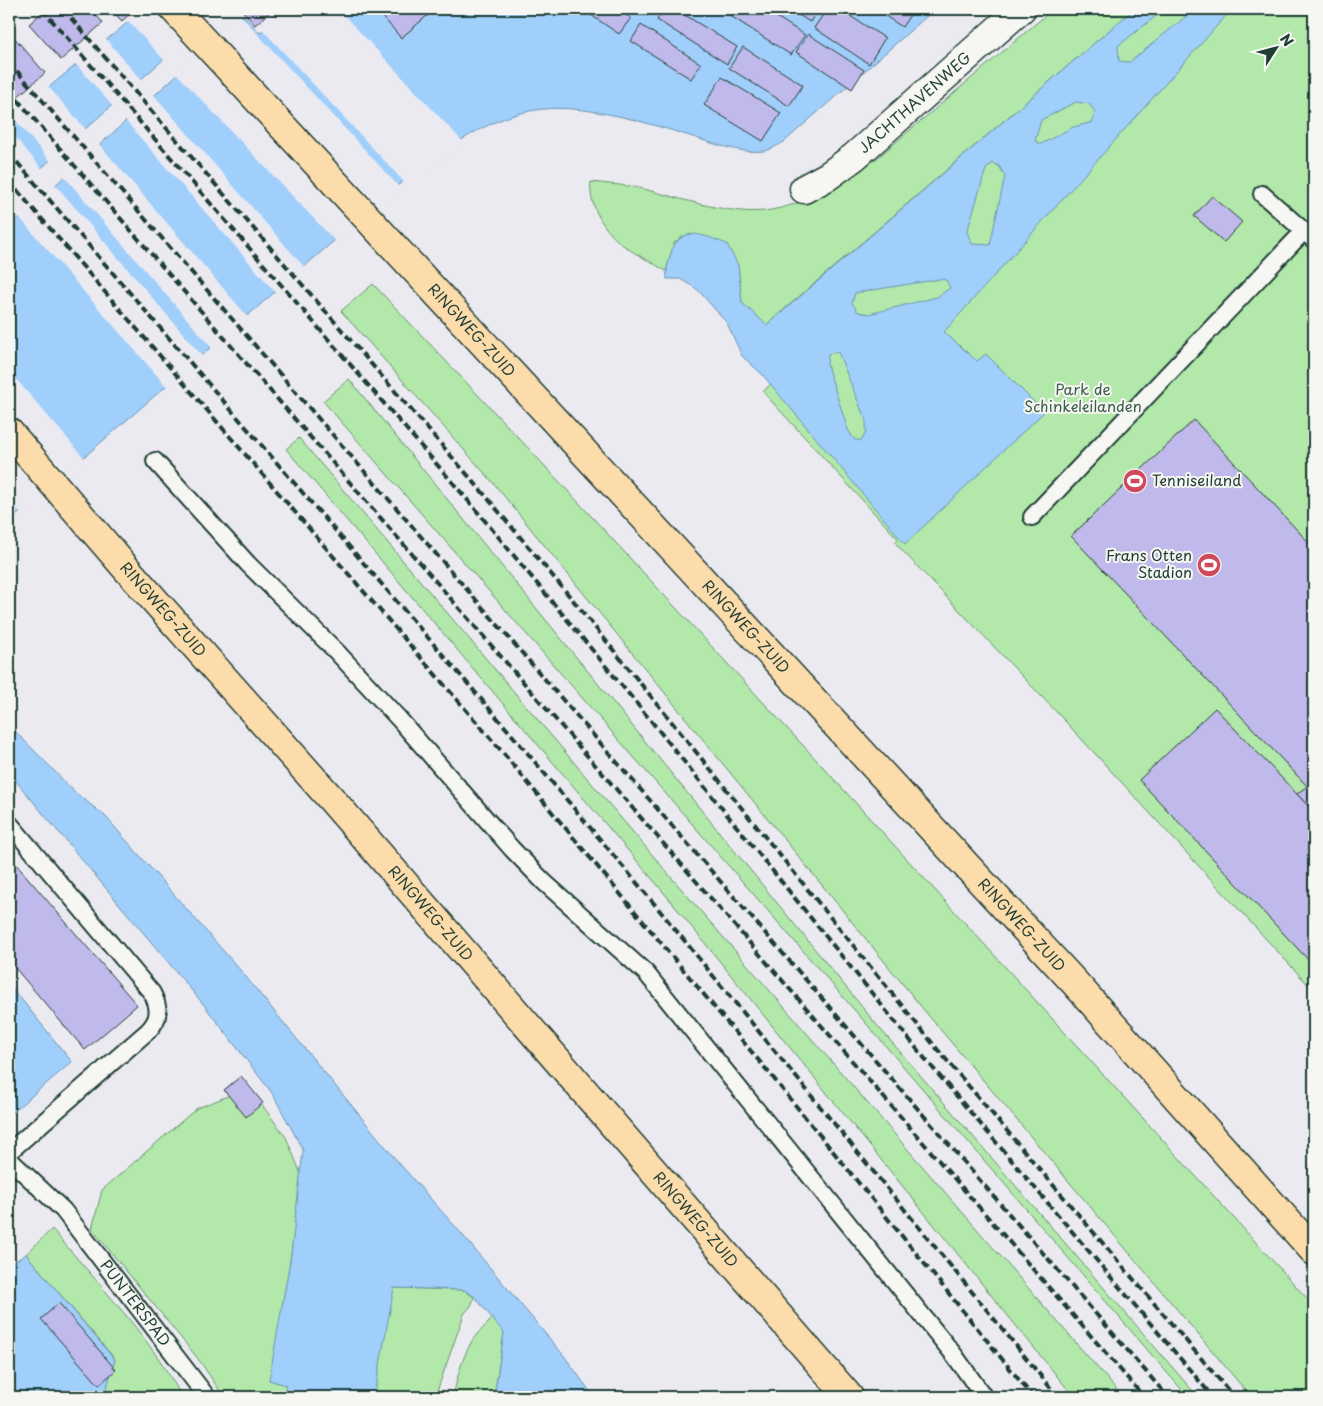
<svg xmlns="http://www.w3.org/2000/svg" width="1323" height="1406" font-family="'Playpen Sans',sans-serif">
<rect width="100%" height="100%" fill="#ebeaf1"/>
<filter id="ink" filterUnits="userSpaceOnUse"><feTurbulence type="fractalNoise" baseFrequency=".02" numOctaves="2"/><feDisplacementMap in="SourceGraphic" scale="10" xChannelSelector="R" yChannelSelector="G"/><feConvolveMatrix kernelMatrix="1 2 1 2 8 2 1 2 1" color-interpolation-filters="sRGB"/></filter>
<g filter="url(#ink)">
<!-- green -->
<g fill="#b2e8aa" stroke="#68926f">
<path d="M 1053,9 L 1134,9 L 766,325 L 742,303 L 738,265 L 683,236 L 674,243 L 666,271 C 652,262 636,255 623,245 C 605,232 588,205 591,182 C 608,184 627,185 644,189 C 678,198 736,217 771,210 C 809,203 845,183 876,159 Z"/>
<path d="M 1145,9 L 1314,9 L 1314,991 L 1063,719 L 895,543 L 898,539 L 763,392 L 855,293 Z"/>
<path d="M 373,284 L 531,451 L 822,766 L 1314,1306 L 1314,1397 L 1251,1397 L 928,1015 L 495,485 L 341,311 Z"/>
<path d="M 349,379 L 876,1024 L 1198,1397 L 1188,1397 L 871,1029 L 323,401 Z"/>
<path d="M 299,438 L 671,877 L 1123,1397 L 1074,1397 L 660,888 L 286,449 Z"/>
<path d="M 249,1088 L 286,1137 L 301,1174 L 291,1255 L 270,1380 L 286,1385 L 282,1397 L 224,1397 L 199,1360 L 92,1229 L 102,1190 L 197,1108 Z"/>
<path d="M 52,1229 C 97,1283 149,1335 182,1397 L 104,1397 L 115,1359 L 26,1254 Z"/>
<path d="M 393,1288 L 464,1290 L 474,1297 L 471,1306 L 464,1314 L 435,1397 L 374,1397 Z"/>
<path d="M 493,1317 L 504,1333 L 494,1397 L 453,1397 C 457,1378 462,1358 472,1341 C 478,1331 487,1326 493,1317 Z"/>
</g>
<!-- water -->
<g fill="#a0cffc" stroke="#6c95ac" fill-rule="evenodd">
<path d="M 144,9 L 220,9 L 9,197 L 9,120 Z"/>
<path d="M 285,9 L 324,29 L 349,9 L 935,9 L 784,142 C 778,145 771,150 764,151 C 740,154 712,143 690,136 C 644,122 578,101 530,111 C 482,120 441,154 402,182 L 9,522 L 9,227 L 243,15 L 260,33 Z"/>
<path d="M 1134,9 L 1165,9 L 1118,46 L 1119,61 L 1130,62 L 1195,9 L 1232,9 L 944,332 L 977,361 L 986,354 L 1044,412 L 905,544 L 761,373 L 742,356 L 727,323 L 697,289 L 680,279 L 667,279 C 666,270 668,264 670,256 C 680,223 703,235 727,244 L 738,265 L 742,303 L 767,325 ZM 1076,102 L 1089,104 L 1095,112 L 1093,122 L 1073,127 L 1041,144 L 1035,141 L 1041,120 ZM 993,163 L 999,166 L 1005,176 L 990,245 L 972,244 L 967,232 L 986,169 ZM 940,279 L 946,280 L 950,288 L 937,297 L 869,314 L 858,312 L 852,303 L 855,293 ZM 838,352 L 866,421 L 866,432 L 862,440 L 855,440 L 848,430 L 827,365 L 828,354 Z"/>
<path d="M 9,725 L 76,793 L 105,816 L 241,971 L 398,1162 L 460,1232 L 565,1357 L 594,1397 L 494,1397 L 504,1333 L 475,1297 L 464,1290 L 394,1288 L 374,1397 L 282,1397 L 286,1385 L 269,1380 L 291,1255 L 303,1150 L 272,1093 L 204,1005 L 9,773 Z"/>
<path d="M 9,984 L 72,1062 L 9,1115 Z"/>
<path d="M 26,1254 L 115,1360 L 104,1397 L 9,1397 L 9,1265 Z"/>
</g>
<!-- pier -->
<g fill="#ebeaf1">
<path d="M 140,9 L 223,9 L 166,62 L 127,20 Z"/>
<path d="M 281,9 L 309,9 L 324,26 L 341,12 L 463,142 L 405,183 L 261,28 Z"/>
<path d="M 240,15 L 400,188 L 336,242 L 176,73 Z"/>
<path d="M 106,39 L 143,82 L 114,108 L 75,63 Z"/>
<path d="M 47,85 L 87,131 L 52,163 L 11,115 Z"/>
<path d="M 153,94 L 305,268 L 276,293 L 124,119 Z"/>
<path d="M 9,130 L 43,170 L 9,199 Z"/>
<path d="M 98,143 L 248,317 L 212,348 L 63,175 Z"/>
<path d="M 54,183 L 203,357 L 167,387 L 18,216 Z"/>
<path d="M 9,371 L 85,459 L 21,514 L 9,500 Z"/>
</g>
<!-- building -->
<g fill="#c0b9eb" stroke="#1f3d34">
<path d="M 46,9 L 91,9 L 103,23 L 61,60 L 29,24 Z"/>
<path d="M 110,9 L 135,9 L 122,21 Z"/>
<path d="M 241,9 L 273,9 L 255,25 Z"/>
<path d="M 390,9 L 435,9 L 401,38 L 382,16 Z"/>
<path d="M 582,9 L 617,9 L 631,18 L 619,34 Z"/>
<path d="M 637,9 L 653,9 L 648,16 Z"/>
<path d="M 664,9 L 675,9 L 737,47 L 727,64 L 657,20 Z"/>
<path d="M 724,9 L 764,9 L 805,35 L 791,55 L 723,11 Z"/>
<path d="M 789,9 L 818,9 L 810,22 Z"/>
<path d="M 827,9 L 839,9 L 885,38 L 869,64 L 814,28 Z"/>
<path d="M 875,9 L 914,9 L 902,27 Z"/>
<path d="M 641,25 L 701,64 L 691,79 L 631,41 Z"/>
<path d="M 808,34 L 864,70 L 852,89 L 796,52 Z"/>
<path d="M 13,36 L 45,73 L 9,104 L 9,40 Z"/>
<path d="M 743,47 L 803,85 L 789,106 L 729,68 Z"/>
<path d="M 722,77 L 781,113 L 763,141 L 704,105 Z"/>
<path d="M 1212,196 L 1242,222 L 1224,242 L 1194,216 Z"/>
<path d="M 1194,420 L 1314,548 L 1314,812 L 1297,794 L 1307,786 L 1071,536 Z"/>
<path d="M 1215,708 L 1314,812 L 1314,966 L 1139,780 Z"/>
<path d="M 9,856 L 137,1005 L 85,1050 L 9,961 Z"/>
<path d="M 241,1076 L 263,1103 L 246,1117 L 224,1090 Z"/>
<path d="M 59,1303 L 116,1370 L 99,1385 L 41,1319 Z"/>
</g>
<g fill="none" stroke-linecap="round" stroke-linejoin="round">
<!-- service casing -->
<g stroke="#1f3d34" stroke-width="20">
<g id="service">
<path d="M 1262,194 L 1314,240"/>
<path d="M 155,461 L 248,564 L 336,651 L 399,719 L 512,849 L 544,882 L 646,973 L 955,1356 L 984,1397"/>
<path d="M 1032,517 L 1304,231"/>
<path d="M 9,823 L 152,993 C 160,1008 160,1019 148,1031 L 9,1152"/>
<path id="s1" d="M 9,1159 L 63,1210 L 207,1397"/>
</g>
</g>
<!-- minor casing -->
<g stroke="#1f3d34" stroke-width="31">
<g id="minor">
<path id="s2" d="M 804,189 L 828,176 L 854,157 L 1021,9"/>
</g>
</g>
<!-- motorway casing -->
<g stroke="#1f3d34" stroke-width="31">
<g id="motorway">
<path id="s3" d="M 174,9 L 1075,983 L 1314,1251"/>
<path id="s4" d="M 9,432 L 125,567 L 333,801 L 849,1397"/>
</g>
</g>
<!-- service -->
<use href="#service" stroke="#f6f6f2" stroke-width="16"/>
<!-- minor -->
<use href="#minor" stroke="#f6f6f2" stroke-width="28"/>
<!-- motorway -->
<use href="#motorway" stroke="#fddcac" stroke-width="28"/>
<!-- rail -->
<g stroke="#1f3d34" stroke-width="4" stroke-dasharray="8 4" stroke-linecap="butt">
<path d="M 42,9 L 466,498 L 652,722 L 926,1060 L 1213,1397"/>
<path d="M 63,9 L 479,488 L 572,599 L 938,1050 L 1234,1397"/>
<path d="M 9,62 L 1168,1397"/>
<path d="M 9,90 L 1144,1397"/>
<path d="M 9,153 L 513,736 L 647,895 L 1058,1397"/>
<path d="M 9,181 L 498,747 L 770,1074 L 1033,1397"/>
</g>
</g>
</g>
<!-- icons -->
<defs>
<g id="stadium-disc" transform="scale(1.25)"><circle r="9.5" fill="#d1495b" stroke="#f6f6f2"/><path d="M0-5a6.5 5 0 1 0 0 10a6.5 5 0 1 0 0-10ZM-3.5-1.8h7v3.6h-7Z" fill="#fff"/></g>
</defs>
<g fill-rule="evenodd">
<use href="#stadium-disc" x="1135" y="481"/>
<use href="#stadium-disc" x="1209" y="565"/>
</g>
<g text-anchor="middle" stroke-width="4" stroke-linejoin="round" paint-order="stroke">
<!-- street labels -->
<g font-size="15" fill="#1f3d34" stroke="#f6f6f2">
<text dy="5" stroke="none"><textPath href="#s2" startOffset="141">JACHTHAVENWEG</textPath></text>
<text dy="5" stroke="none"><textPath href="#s3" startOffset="438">RINGWEG-ZUID</textPath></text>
<text dy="5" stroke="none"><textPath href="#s4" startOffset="235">RINGWEG-ZUID</textPath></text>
<text dy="5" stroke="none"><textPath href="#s3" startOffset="842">RINGWEG-ZUID</textPath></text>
<text dy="5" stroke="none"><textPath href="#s4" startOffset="640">RINGWEG-ZUID</textPath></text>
<text dy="5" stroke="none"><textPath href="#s3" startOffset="1248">RINGWEG-ZUID</textPath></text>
<text dy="5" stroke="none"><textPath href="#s4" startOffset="1045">RINGWEG-ZUID</textPath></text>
<text dy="5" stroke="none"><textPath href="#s1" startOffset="192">PUNTERSPAD</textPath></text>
</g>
<!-- park labels -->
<g font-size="15" fill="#3c5f4c" stroke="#f6f6f2">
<text x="1083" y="395">Park de<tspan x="1083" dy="17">Schinkeleilanden</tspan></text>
</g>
<!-- poi labels -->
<g font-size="15" fill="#1f3d34" stroke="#f6f6f2" text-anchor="start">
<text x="1152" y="486">Tenniseiland</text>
<text x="1192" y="561" text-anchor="end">Frans Otten<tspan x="1192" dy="17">Stadion</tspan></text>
</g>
</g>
<!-- margin -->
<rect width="1323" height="1406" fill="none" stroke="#f6f6f2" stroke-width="30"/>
<rect x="15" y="15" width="1293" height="1376" fill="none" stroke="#1f3d34" stroke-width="2" filter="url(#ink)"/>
<!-- north arrow -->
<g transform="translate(1276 48) rotate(54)" stroke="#f6f6f2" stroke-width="4" paint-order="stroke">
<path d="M0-4L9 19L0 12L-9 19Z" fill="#1f3d34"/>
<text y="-8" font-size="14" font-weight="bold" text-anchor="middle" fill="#1f3d34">N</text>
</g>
</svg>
